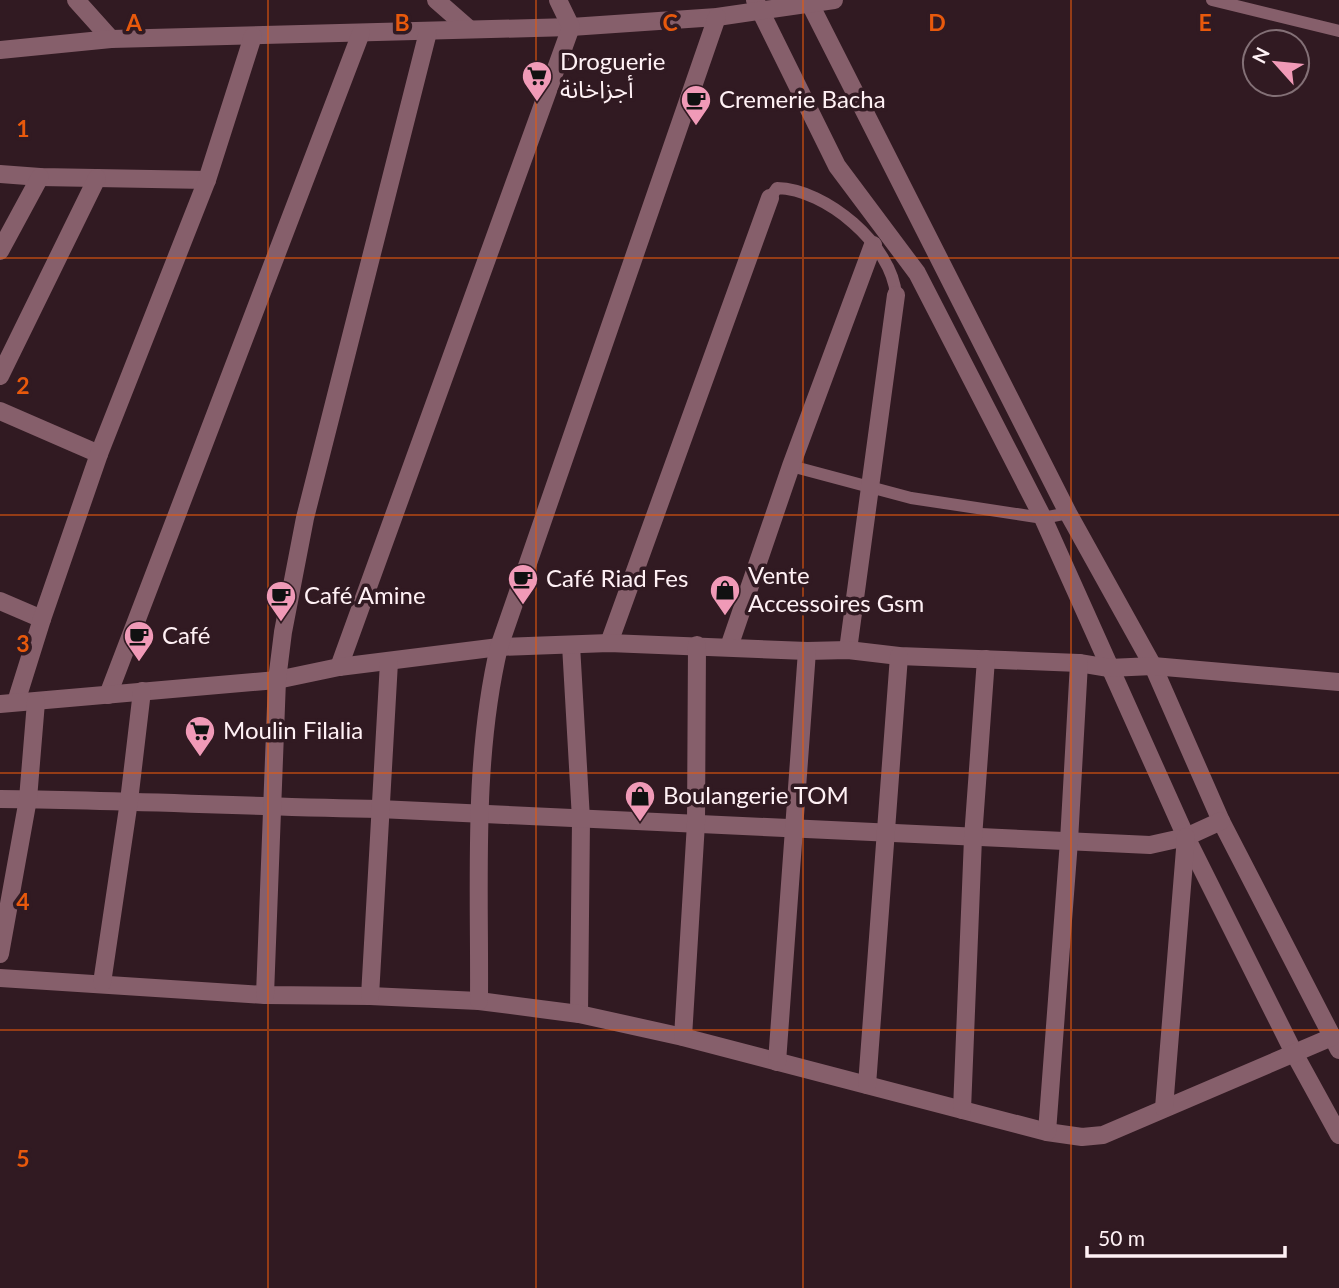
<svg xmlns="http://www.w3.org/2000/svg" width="1339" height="1288" font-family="Lato,'Noto Sans Arabic',sans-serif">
<rect width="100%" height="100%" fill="#311a22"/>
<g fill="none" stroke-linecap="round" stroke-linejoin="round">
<!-- service -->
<g stroke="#865f6b" stroke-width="12">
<path d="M 1212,0 L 1339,31"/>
<path d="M 770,198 L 777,188 C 826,189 892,245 896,295"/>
<path d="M 791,466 L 911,498 L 1043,518 L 1068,513"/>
</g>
<!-- minor -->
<g stroke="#865f6b" stroke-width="18">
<path d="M 76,0 L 111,39"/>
<path d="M 436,0 L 468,28"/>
<path d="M 755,0 L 837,166 L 917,273 L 1043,518 L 1186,837 L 1294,1053 L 1339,1135"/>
<path d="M 808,0 L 1068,513 L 1153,666 L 1221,821 L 1339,1050"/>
<path d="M 0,50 L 111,39 L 571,27 L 717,17 L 834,0"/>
<path d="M 0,174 L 40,177 L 207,180"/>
<path d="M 0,251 L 40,177"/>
<path d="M 0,376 L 97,178"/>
<path d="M 0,411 L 99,454"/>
<path d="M 0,601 L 42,619"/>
<path d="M 609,643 L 770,198"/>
<path d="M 571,645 L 581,819 L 579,1014"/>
<path d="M 729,647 L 791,466 L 873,245"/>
<path d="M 848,650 L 896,295"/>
<path d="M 339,667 L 571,27 L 558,0"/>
<path d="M 108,695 L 361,33"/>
<path d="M 16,702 L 42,619 L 99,454 L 207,180 L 253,36"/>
<path d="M 0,704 L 277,680 L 339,667 L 499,647 L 609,643 L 807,651 L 848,650 L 899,656 L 1079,663 L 1109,668 L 1153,666 L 1339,682"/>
<path d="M 0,799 C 127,800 253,807 379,809 L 1150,845 L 1186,837 L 1221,821"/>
<path d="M 0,954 L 28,799 L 36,702"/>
<path d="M 0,978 L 265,995 L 370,996 L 479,1001 L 579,1014 L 683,1037 L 1047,1132 L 1082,1137 L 1103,1135 L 1332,1037"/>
<path d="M 102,983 L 129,801 L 142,691"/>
<path d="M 265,995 L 277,680 L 283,632 L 305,518 L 428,32"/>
<path d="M 370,996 L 389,662"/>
<path d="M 479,1001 C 480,884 472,762 499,647 L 717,17"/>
<path d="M 683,1037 L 696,823 L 697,645"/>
<path d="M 777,1062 L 807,651"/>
<path d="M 867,1085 L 899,656"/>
<path d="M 1164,1108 L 1186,837"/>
<path d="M 962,1110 L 973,838 L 986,659"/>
<path d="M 1047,1132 L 1069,841 L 1079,663"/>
</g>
</g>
<!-- grid -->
<path fill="none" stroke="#e8590c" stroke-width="2" stroke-opacity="0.55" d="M 268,0 L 268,1288M 536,0 L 536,1288M 803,0 L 803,1288M 1071,0 L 1071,1288M 0,258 L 1339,258M 0,515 L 1339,515M 0,773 L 1339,773M 0,1030 L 1339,1030"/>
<!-- icons -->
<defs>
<g id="supermarket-pin" transform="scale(1.575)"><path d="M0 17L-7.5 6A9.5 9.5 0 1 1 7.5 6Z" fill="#f09ab7" stroke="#311a22"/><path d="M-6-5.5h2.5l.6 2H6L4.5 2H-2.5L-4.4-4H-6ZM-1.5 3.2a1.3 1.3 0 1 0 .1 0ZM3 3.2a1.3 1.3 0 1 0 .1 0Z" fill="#111"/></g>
<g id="cafe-pin" transform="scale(1.575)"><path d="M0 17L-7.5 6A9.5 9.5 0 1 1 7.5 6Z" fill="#f09ab7" stroke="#311a22"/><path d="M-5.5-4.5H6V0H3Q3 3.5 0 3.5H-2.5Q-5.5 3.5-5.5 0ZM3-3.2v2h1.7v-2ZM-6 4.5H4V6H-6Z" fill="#111"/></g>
<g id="shop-pin" transform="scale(1.575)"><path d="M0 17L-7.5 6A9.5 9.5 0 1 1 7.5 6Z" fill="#f09ab7" stroke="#311a22"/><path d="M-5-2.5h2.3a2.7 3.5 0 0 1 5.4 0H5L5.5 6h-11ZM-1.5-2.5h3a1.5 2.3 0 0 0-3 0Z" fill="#111"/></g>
</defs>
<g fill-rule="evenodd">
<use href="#supermarket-pin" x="537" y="76"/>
<use href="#cafe-pin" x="696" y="100"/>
<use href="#cafe-pin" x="523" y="579"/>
<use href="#shop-pin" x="725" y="590"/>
<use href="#cafe-pin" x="281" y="596"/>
<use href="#cafe-pin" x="139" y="636"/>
<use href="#supermarket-pin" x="200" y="731"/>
<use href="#shop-pin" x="640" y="796"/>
</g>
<g text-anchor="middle" stroke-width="7" stroke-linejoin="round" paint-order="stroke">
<!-- poi labels -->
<g font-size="24" fill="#fff1f5" stroke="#311a22" text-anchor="start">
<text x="560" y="70">Droguerie<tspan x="560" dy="28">أجزاخانة</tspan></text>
<text x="719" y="108">Cremerie Bacha</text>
<text x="748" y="584">Vente<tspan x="748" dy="28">Accessoires Gsm</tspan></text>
<text x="546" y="587">Café Riad Fes</text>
<text x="304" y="604">Café Amine</text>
<text x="162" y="644">Café</text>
<text x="223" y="739">Moulin Filalia</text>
<text x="663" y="804">Boulangerie TOM</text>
</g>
</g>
<g font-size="23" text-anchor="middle" font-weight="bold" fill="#e8590c" stroke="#311a22" stroke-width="7" stroke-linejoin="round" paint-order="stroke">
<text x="134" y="31">A</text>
<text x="402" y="31">B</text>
<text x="670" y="31">C</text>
<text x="937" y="31">D</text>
<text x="1205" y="31">E</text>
<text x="23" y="137">1</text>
<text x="23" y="394">2</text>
<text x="23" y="652">3</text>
<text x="23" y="910">4</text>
<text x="23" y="1167">5</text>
</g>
<!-- north arrow -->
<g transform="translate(1276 63) rotate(297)"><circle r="33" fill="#311a22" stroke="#837076" stroke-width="2"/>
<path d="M0-5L12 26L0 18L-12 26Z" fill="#f09ab7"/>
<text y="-10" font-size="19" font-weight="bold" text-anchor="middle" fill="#fff1f5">N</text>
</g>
<!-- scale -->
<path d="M1087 1246v10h198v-10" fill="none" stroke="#fff1f5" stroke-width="3.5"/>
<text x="1098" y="1246" font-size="21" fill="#fff1f5" stroke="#311a22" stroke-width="5" paint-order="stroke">50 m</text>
</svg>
